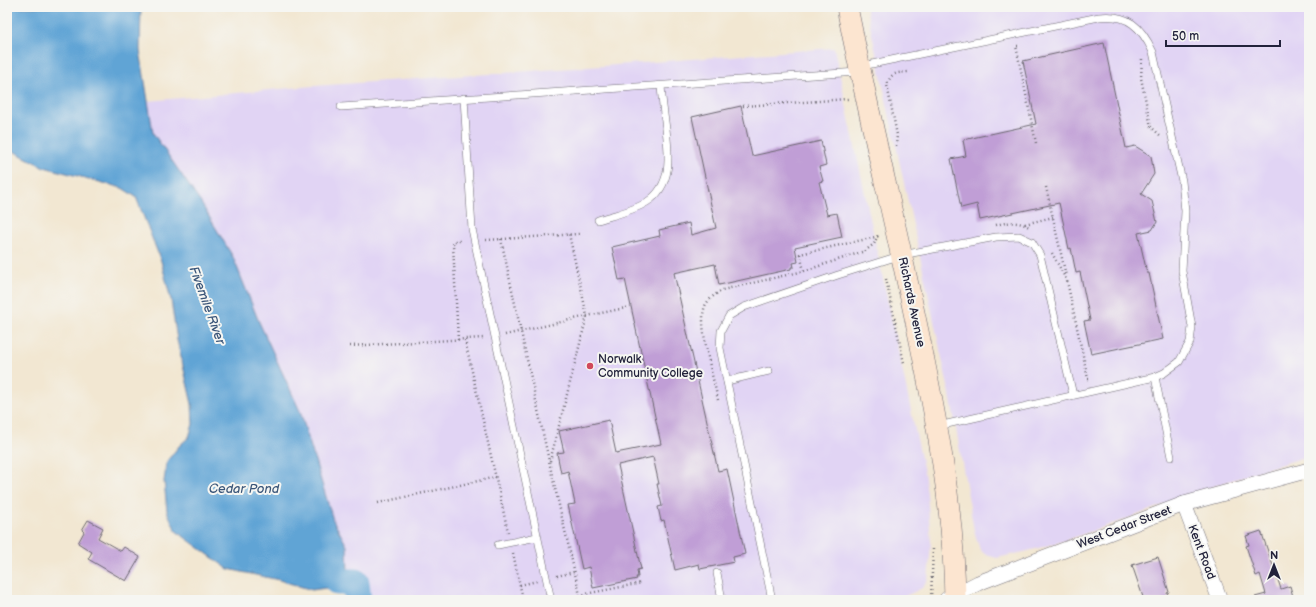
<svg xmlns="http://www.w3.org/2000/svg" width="1316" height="607" font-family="'Balsamiq Sans',sans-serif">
<rect width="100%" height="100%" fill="#f6f6f2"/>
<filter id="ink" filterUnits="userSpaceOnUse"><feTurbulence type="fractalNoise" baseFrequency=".025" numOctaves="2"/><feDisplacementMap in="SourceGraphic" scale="8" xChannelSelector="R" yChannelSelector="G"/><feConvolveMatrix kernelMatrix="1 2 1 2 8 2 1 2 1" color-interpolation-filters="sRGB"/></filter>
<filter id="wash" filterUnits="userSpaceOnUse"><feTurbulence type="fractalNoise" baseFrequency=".012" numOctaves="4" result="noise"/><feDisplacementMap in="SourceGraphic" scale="16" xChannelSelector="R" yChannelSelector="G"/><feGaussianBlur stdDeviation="0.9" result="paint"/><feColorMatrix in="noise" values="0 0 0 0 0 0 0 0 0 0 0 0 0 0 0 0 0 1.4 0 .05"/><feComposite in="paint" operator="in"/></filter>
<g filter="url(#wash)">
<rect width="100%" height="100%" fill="#f2e7d2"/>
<!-- built -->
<g fill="#e1d4f4">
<path d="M 866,7 L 1309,7 L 1309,456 L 1265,469 L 1200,491 L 1129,518 L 1064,541 L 1028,551 L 997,558 L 986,555 L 980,550 L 974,530 L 951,400 Z"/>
<path d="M 834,48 L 924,472 L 927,494 L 931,542 L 928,580 L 922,588 L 912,593 L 900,598 L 887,600 L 351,600 L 347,546 L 333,520 L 317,469 L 259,321 L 233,257 L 201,203 L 153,133 L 148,101 L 313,86 L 603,66 Z"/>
</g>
<!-- water -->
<path fill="#60a4d5" stroke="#416388" d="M 7,7 L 141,7 L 140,50 L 153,133 L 201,203 L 233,257 L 259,322 L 300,411 L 333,520 L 347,546 L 348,573 L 338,582 L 326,588 L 312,590 L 279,580 L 228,569 L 176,531 L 167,511 L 164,481 L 167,461 L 179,446 L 189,437 L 193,424 L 192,404 L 177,340 L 171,300 L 161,261 L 136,197 L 122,188 L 44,167 L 11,150 L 7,147 Z"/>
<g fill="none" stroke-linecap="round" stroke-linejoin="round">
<!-- river -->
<path stroke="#60a4d5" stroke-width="27" d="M 338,582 L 356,582 L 358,600"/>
</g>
<g id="blocks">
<!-- building -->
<g fill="#c09ed6">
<path d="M 1104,43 L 1126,148 L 1135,146 L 1151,156 L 1154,174 L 1141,194 L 1152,201 L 1157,222 L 1152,230 L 1138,233 L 1147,273 L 1149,273 L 1163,339 L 1091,354 L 1084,321 L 1090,320 L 1080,272 L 1076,273 L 1071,248 L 1069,249 L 1059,203 L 980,220 L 977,204 L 961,208 L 951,159 L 966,156 L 963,140 L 1036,124 L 1023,61 Z"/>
<path d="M 741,106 L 752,156 L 821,141 L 826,165 L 819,167 L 823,181 L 819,182 L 827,215 L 837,213 L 842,237 L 795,247 L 798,262 L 793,263 L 794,267 L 791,267 L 791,269 L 719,285 L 715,264 L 674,273 L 718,471 L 727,469 L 745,554 L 733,557 L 734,562 L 700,569 L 699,564 L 675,570 L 664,520 L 661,521 L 658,507 L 662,506 L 657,484 L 659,484 L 653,457 L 618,465 L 641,569 L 637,570 L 638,577 L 636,577 L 637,579 L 593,588 L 589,567 L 582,569 L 568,505 L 575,504 L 568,471 L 561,473 L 557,453 L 564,452 L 559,431 L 609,420 L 616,453 L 661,444 L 625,279 L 619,280 L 612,247 L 660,236 L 659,230 L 689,223 L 691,235 L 716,228 L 692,117 Z"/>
<path d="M 88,520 L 103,528 L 98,538 L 121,551 L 124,547 L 140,557 L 126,581 L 88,559 L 92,552 L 78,543 L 84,532 L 82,530 Z"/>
<path d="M 1261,531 L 1281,589 L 1290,586 L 1294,600 L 1256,600 L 1255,597 L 1266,594 L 1260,574 L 1256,576 L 1246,546 L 1249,545 L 1246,536 Z"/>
<path d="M 1158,557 L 1169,592 L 1167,593 L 1169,600 L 1144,600 L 1132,565 Z"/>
</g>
</g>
</g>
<g filter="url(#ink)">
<use href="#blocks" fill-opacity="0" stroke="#6b6770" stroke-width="1"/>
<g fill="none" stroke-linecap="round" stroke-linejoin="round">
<!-- lane casing -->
<g stroke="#6b6770" stroke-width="8">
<g id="lane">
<path d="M 862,66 L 1099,17 C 1128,14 1141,26 1153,52 L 1182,181 L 1185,211 L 1182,271 L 1192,327 L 1190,342 L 1179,362 L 1164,373 L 1155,377 L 938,426"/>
<path d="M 464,98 L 472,229 L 551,600"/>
<path d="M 341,107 L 858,72"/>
<path d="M 598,220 C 614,215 633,211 647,202 C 673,185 669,155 666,129 C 664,115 662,100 661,86"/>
<path d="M 1155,377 L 1171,457"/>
<path d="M 727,381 L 769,371"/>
<path d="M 498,545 L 537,537"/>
<path d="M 717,573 L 722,600"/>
<path d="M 772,600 L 720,348 L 721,331 L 729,316 L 744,307 L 838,275 L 902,255 L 996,237 L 1019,236 L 1032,242 L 1040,255 L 1073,395"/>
</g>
</g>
<!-- street casing -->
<g stroke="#6b6770" stroke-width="16">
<g id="street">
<path d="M 1184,504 L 1220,600"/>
<path d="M 947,599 L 978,583 L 1184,504 L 1309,470"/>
</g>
</g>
<!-- secondary casing -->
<g stroke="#6b6770" stroke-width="22">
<path id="secondary" d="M 847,7 C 869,117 896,226 919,336 C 937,423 954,510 955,600"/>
</g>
<!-- path -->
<g stroke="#6b6770" stroke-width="2.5" stroke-dasharray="1 3" stroke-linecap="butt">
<path d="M 1018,46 L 1016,46 L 1036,143"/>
<path d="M 1142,59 L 1141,78 L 1151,127 L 1161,136"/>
<path d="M 743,106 L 848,99"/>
<path d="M 896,146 L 897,135 L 887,85 C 891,72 897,73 908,72"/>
<path d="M 1046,187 L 1066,276"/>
<path d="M 1025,224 L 1053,217"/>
<path d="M 996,225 C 1007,222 1019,221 1029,227"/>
<path d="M 501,239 L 552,475 L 580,595 L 642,583"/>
<path d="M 486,240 L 579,234"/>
<path d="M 1052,253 L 1067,281 L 1088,379 L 1091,379"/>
<path d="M 804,271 L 865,251 L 874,244 L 878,235"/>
<path d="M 886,279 L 904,363"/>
<path d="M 505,335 L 587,316 L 630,307"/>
<path d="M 458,340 L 453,245 L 454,241 L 462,241"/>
<path d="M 465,340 L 508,532"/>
<path d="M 350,346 L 484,338"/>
<path d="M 718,400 C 714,380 696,321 706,304 C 710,298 716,294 722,290 L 804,271 L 800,254 L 880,236"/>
<path d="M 550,461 L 587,316 L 569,234"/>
<path d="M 378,503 L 496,477"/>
<path d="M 513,553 L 523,600"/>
<path d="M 557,576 L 574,572"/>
<path d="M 520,585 L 537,581"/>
<path d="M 931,598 L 933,549"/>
</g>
<!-- lane -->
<use href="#lane" stroke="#fff" stroke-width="7"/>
<!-- street -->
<use href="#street" stroke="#fff" stroke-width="15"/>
<!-- secondary -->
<use href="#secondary" stroke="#fce5d0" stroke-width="21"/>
</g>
</g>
<!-- markers -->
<circle fill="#d1495b" stroke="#f6f6f2" stroke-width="1.5" cx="590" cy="366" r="4"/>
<g text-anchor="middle" stroke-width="4" stroke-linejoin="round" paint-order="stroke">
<!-- street labels -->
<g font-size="12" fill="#22223b" stroke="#f6f6f2">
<text transform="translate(912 302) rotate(78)" y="4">Richards Avenue</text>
<text transform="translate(1124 527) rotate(-21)" y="4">West Cedar Street</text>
<text transform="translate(1202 552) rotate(69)" y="4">Kent Road</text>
</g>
<!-- poi labels -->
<g font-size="12" fill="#22223b" stroke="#f6f6f2" text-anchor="start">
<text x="598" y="363">Norwalk<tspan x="598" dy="14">Community College</tspan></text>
</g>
<!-- water labels -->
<g font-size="13" font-style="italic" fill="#3b5679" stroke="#f6f6f2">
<text transform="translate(208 305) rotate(70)" y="5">Fivemile River</text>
<text x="244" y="493">Cedar Pond</text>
</g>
</g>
<!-- margin -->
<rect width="1316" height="607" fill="none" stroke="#f6f6f2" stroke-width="24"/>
<!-- north arrow -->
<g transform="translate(1274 565)" stroke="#f6f6f2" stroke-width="3" paint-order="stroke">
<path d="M0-3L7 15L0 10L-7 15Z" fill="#22223b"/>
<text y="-6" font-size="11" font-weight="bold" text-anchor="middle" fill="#22223b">N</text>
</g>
<!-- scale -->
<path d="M1166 40v6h114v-6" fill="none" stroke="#22223b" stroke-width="2"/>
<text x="1172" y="40" font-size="12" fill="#22223b" stroke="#f6f6f2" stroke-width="3" paint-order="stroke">50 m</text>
</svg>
